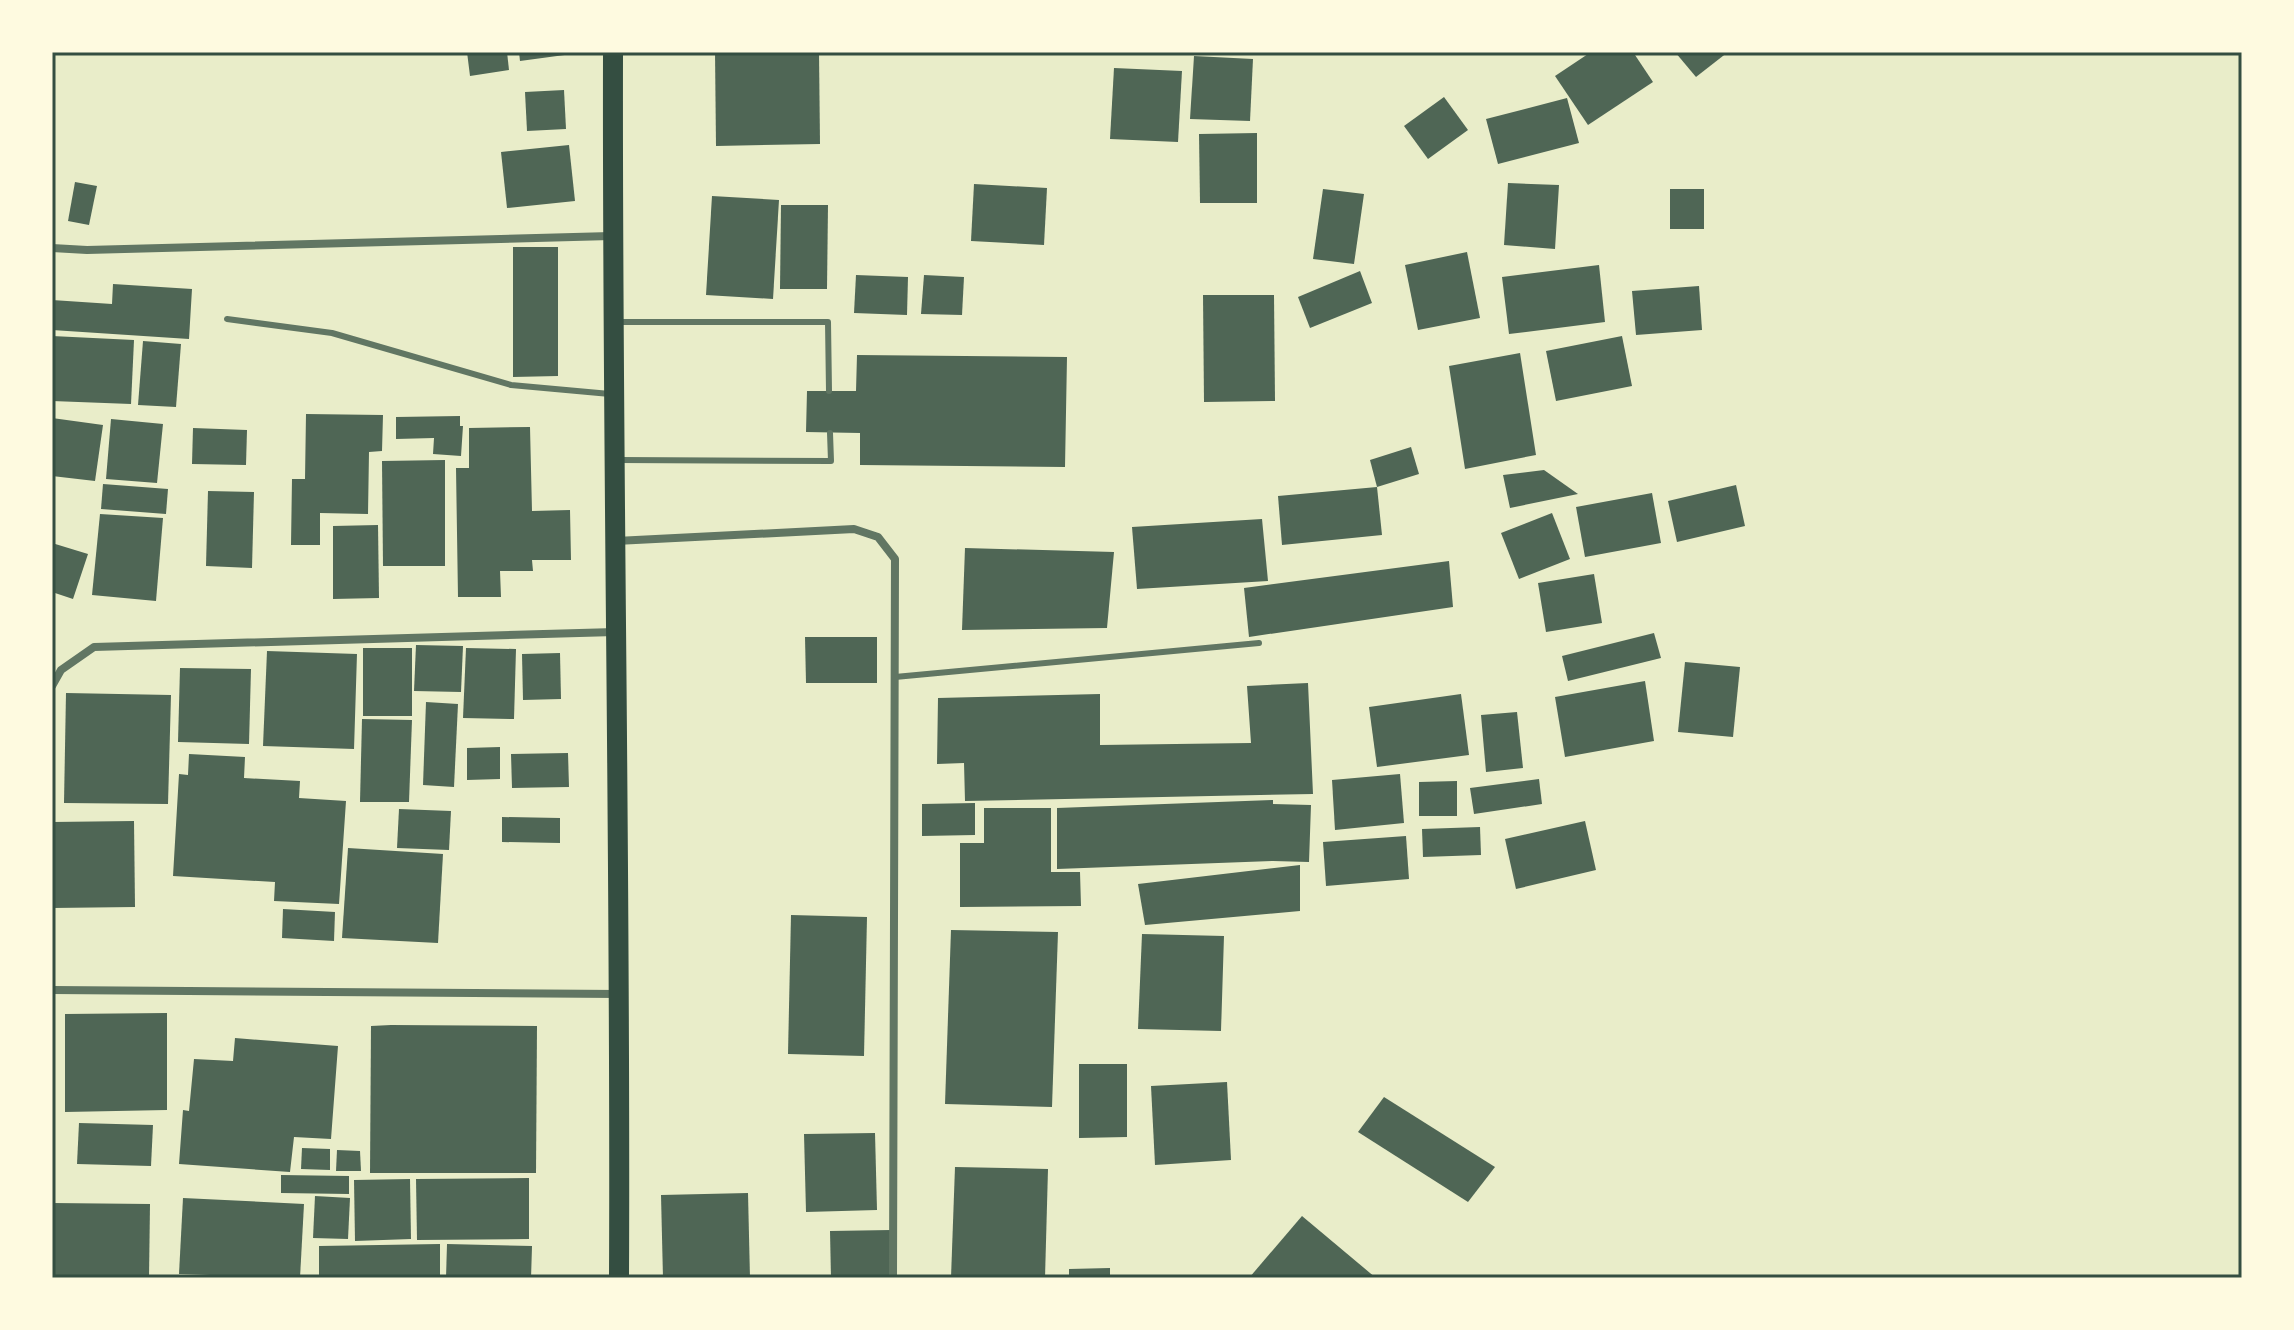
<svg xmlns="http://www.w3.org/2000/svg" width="2294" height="1330" font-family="'Noto Sans',sans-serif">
<rect width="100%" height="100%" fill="#e9edc9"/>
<!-- building -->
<g fill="#4f6655">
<path d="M 467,52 L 507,52 L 509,70 L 470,76 Z"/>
<path d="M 519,52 L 572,52 L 572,54 L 520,61 Z"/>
<path d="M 715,52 L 819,52 L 820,144 L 716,146 Z"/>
<path d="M 1591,52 L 1633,52 L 1653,82 L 1588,125 L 1555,76 Z"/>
<path d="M 1675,52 L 1728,52 L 1696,77 Z"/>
<path d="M 1194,56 L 1253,59 L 1250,121 L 1190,119 Z"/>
<path d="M 1114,68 L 1182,71 L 1178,142 L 1110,139 Z"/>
<path d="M 564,90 L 566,129 L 527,131 L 525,92 Z"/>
<path d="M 1444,97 L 1468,130 L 1428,159 L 1404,126 Z"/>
<path d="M 1567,98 L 1579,143 L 1498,164 L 1486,119 Z"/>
<path d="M 1257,133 L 1257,203 L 1200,203 L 1199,134 Z"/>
<path d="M 569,145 L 575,201 L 507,208 L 501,152 Z"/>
<path d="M 75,182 L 97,186 L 89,225 L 68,221 Z"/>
<path d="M 1508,183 L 1559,185 L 1555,249 L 1504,245 Z"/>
<path d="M 974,184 L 1047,188 L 1044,245 L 971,241 Z"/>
<path d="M 1323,189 L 1364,194 L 1354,264 L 1313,259 Z"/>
<rect x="1670" y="189" width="34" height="40"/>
<path d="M 712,196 L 779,200 L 773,299 L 706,295 Z"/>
<path d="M 781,205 L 828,205 L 827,289 L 780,289 Z"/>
<path d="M 513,247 L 558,247 L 558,376 L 513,377 Z"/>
<path d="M 1467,252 L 1480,318 L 1418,330 L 1405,265 Z"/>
<path d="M 1599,265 L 1605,322 L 1509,334 L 1502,277 Z"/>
<path d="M 1360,271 L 1372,303 L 1310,328 L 1298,297 Z"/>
<path d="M 856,275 L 908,277 L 907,315 L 854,313 Z"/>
<path d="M 924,275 L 964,277 L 962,315 L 921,314 Z"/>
<path d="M 113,284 L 192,289 L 189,339 L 52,330 L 52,300 L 112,304 Z"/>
<path d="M 1699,286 L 1702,330 L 1636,335 L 1632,291 Z"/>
<path d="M 1203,295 L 1274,295 L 1275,401 L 1204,402 Z"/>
<path d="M 52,336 L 134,340 L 131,404 L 52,401 Z"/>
<path d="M 1622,336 L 1632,386 L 1556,401 L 1546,351 Z"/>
<path d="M 143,341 L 181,344 L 176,407 L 138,405 Z"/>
<path d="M 1520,353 L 1536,455 L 1465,469 L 1449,366 Z"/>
<path d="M 857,355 L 1067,357 L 1065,467 L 860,465 L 860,433 L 806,432 L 807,391 L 856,391 Z"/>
<path d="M 306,414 L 383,415 L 382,451 L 369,452 L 368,514 L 320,513 L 320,545 L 291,545 L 292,479 L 305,479 Z"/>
<path d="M 460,416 L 460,426 L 463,426 L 461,456 L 433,454 L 434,438 L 396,439 L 396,417 Z"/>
<path d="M 52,418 L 103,425 L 95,481 L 52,476 Z"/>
<path d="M 111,419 L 163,424 L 157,483 L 106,479 Z"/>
<path d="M 530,427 L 532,511 L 570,510 L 571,560 L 532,560 L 533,571 L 500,571 L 501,597 L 458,597 L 456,468 L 469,468 L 469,428 Z"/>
<path d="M 193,428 L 247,430 L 246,465 L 192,464 Z"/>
<path d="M 1411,447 L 1419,474 L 1377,487 L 1370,460 Z"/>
<path d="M 445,460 L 445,566 L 383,566 L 382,461 Z"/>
<path d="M 1544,470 L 1578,494 L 1510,508 L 1503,475 Z"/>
<path d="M 103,484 L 168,489 L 166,514 L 101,509 Z"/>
<path d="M 1736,485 L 1745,526 L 1677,542 L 1668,501 Z"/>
<path d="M 1377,487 L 1382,535 L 1282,545 L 1278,496 Z"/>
<path d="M 208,491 L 254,492 L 252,568 L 206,566 Z"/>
<path d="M 1652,493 L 1661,543 L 1585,557 L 1576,507 Z"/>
<path d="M 1552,513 L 1570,559 L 1519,579 L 1501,533 Z"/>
<path d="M 100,514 L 163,518 L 156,601 L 92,595 Z"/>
<path d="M 1262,519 L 1268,581 L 1137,589 L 1132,527 Z"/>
<path d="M 378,525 L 379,598 L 333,599 L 333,526 Z"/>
<path d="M 52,543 L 88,554 L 73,599 L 52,592 Z"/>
<path d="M 965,548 L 1114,552 L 1107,628 L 962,630 Z"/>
<path d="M 1449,561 L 1453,607 L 1249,637 L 1244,588 Z"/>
<path d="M 1594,574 L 1602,623 L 1546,632 L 1538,583 Z"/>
<path d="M 1654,633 L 1661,658 L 1568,681 L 1562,656 Z"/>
<path d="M 805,637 L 877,637 L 877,683 L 806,683 Z"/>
<path d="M 416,645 L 463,646 L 461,692 L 414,691 Z"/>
<rect x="363" y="648" width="49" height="68"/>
<path d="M 466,648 L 516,649 L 514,719 L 463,718 Z"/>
<path d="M 267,651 L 357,654 L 354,749 L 263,746 Z"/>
<path d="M 560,653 L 561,699 L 523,700 L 522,654 Z"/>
<path d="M 1685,662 L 1740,667 L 1733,737 L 1678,732 Z"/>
<path d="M 180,668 L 251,669 L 249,744 L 178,742 Z"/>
<path d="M 1645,681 L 1654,741 L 1565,757 L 1555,697 Z"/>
<path d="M 1308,683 L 1313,794 L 965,801 L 964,763 L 937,764 L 938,698 L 1100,694 L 1100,745 L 1251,743 L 1247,686 Z"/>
<path d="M 66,693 L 171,695 L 168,804 L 64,803 Z"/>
<path d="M 1461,694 L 1469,755 L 1377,767 L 1369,707 Z"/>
<path d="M 426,702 L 458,704 L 454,787 L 423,785 Z"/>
<path d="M 1517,712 L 1523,768 L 1486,772 L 1481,715 Z"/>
<path d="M 362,719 L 412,720 L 409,802 L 360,802 Z"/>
<path d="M 500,747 L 500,779 L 467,780 L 467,748 Z"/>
<path d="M 568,753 L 569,787 L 512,788 L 511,754 Z"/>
<path d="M 189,754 L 245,757 L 244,778 L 300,781 L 299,798 L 346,801 L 339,904 L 274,901 L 275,882 L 173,876 L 179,774 L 188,775 Z"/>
<path d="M 1400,774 L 1404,823 L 1335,830 L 1332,780 Z"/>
<path d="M 1539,779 L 1542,804 L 1474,814 L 1470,788 Z"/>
<path d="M 1457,781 L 1457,816 L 1419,816 L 1419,782 Z"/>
<path d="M 1273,800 L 1273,804 L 1311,805 L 1309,862 L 1273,861 L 1057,869 L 1057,808 Z"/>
<path d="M 975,803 L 975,835 L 922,836 L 922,804 Z"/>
<path d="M 984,808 L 1051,808 L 1051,872 L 1080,872 L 1081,906 L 960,907 L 960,843 L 984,843 Z"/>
<path d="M 399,809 L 451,811 L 449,850 L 397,848 Z"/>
<path d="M 502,817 L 560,818 L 560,843 L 502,842 Z"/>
<path d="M 134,821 L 135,907 L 52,908 L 52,822 Z"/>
<path d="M 1585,821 L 1596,870 L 1516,889 L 1505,839 Z"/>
<path d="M 1480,827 L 1481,855 L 1423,857 L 1422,829 Z"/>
<path d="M 1406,836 L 1409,879 L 1326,886 L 1323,842 Z"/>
<path d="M 348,848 L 443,854 L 438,943 L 342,938 Z"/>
<path d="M 1300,865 L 1300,911 L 1145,925 L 1138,884 Z"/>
<path d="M 283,909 L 335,912 L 334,941 L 282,938 Z"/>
<path d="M 791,915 L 867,917 L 864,1056 L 788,1054 Z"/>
<path d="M 951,930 L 1058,932 L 1052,1107 L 945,1104 Z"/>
<path d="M 1142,934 L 1224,936 L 1221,1031 L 1138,1029 Z"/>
<path d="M 167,1013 L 167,1110 L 65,1112 L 65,1014 Z"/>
<path d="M 391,1025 L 537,1026 L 536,1173 L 370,1173 L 371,1026 Z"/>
<path d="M 235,1038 L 338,1046 L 331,1139 L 294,1137 L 290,1172 L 179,1164 L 183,1110 L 189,1111 L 194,1059 L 233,1061 Z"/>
<path d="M 1079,1064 L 1127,1064 L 1127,1137 L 1079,1138 Z"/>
<path d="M 1227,1082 L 1231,1160 L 1155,1165 L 1151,1086 Z"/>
<path d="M 1384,1097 L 1495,1167 L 1468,1202 L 1358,1132 Z"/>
<path d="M 79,1123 L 153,1125 L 151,1166 L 77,1164 Z"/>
<path d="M 875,1133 L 877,1210 L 806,1212 L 804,1134 Z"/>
<path d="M 302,1148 L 330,1149 L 330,1170 L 301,1169 Z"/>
<path d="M 337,1150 L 360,1151 L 361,1171 L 336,1171 Z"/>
<path d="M 955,1167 L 1048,1169 L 1045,1278 L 951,1278 Z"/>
<path d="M 281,1175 L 349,1176 L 349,1194 L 281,1193 Z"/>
<path d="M 529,1178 L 529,1239 L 417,1240 L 416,1179 Z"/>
<path d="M 410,1179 L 411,1239 L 355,1241 L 354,1180 Z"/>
<path d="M 748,1193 L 750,1278 L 663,1278 L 661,1195 Z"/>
<path d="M 315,1196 L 350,1198 L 348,1239 L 313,1238 Z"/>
<path d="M 183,1198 L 304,1204 L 300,1278 L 179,1274 Z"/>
<path d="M 52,1203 L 150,1204 L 149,1278 L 52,1278 Z"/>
<path d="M 1302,1216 L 1376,1278 L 1249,1278 Z"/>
<path d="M 891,1230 L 892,1278 L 831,1278 L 830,1231 Z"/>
<path d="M 440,1244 L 440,1278 L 319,1278 L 319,1246 Z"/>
<path d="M 447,1244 L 532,1246 L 531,1278 L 446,1278 Z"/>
<path d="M 1110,1268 L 1110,1278 L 1069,1278 L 1069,1269 Z"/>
</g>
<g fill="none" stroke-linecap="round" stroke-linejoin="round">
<!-- service -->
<g stroke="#617663" stroke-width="6">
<path d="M 227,319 L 332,333 L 511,385 L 610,394"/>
<path d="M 616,322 L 828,322 L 829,391"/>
<path d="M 619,460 L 831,461 L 830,433"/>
<path d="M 895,677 L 1259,643"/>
</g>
<!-- minor -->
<g stroke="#617663" stroke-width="8">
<path d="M 52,248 L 87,250 L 611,236"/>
<path d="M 616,541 L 854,529 L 878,537 L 895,559 L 893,1278"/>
<path d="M 52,686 L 61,670 L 94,647 L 615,632"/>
<path d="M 52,990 L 619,994"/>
</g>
<!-- primary -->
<path stroke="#344e41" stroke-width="20" d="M 613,52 C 612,461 621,869 619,1278"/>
</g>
<!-- border -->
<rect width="2294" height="1330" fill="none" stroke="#fefae0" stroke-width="108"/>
<rect x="54" y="54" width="2186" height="1222" fill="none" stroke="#344e41" stroke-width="3"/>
</svg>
